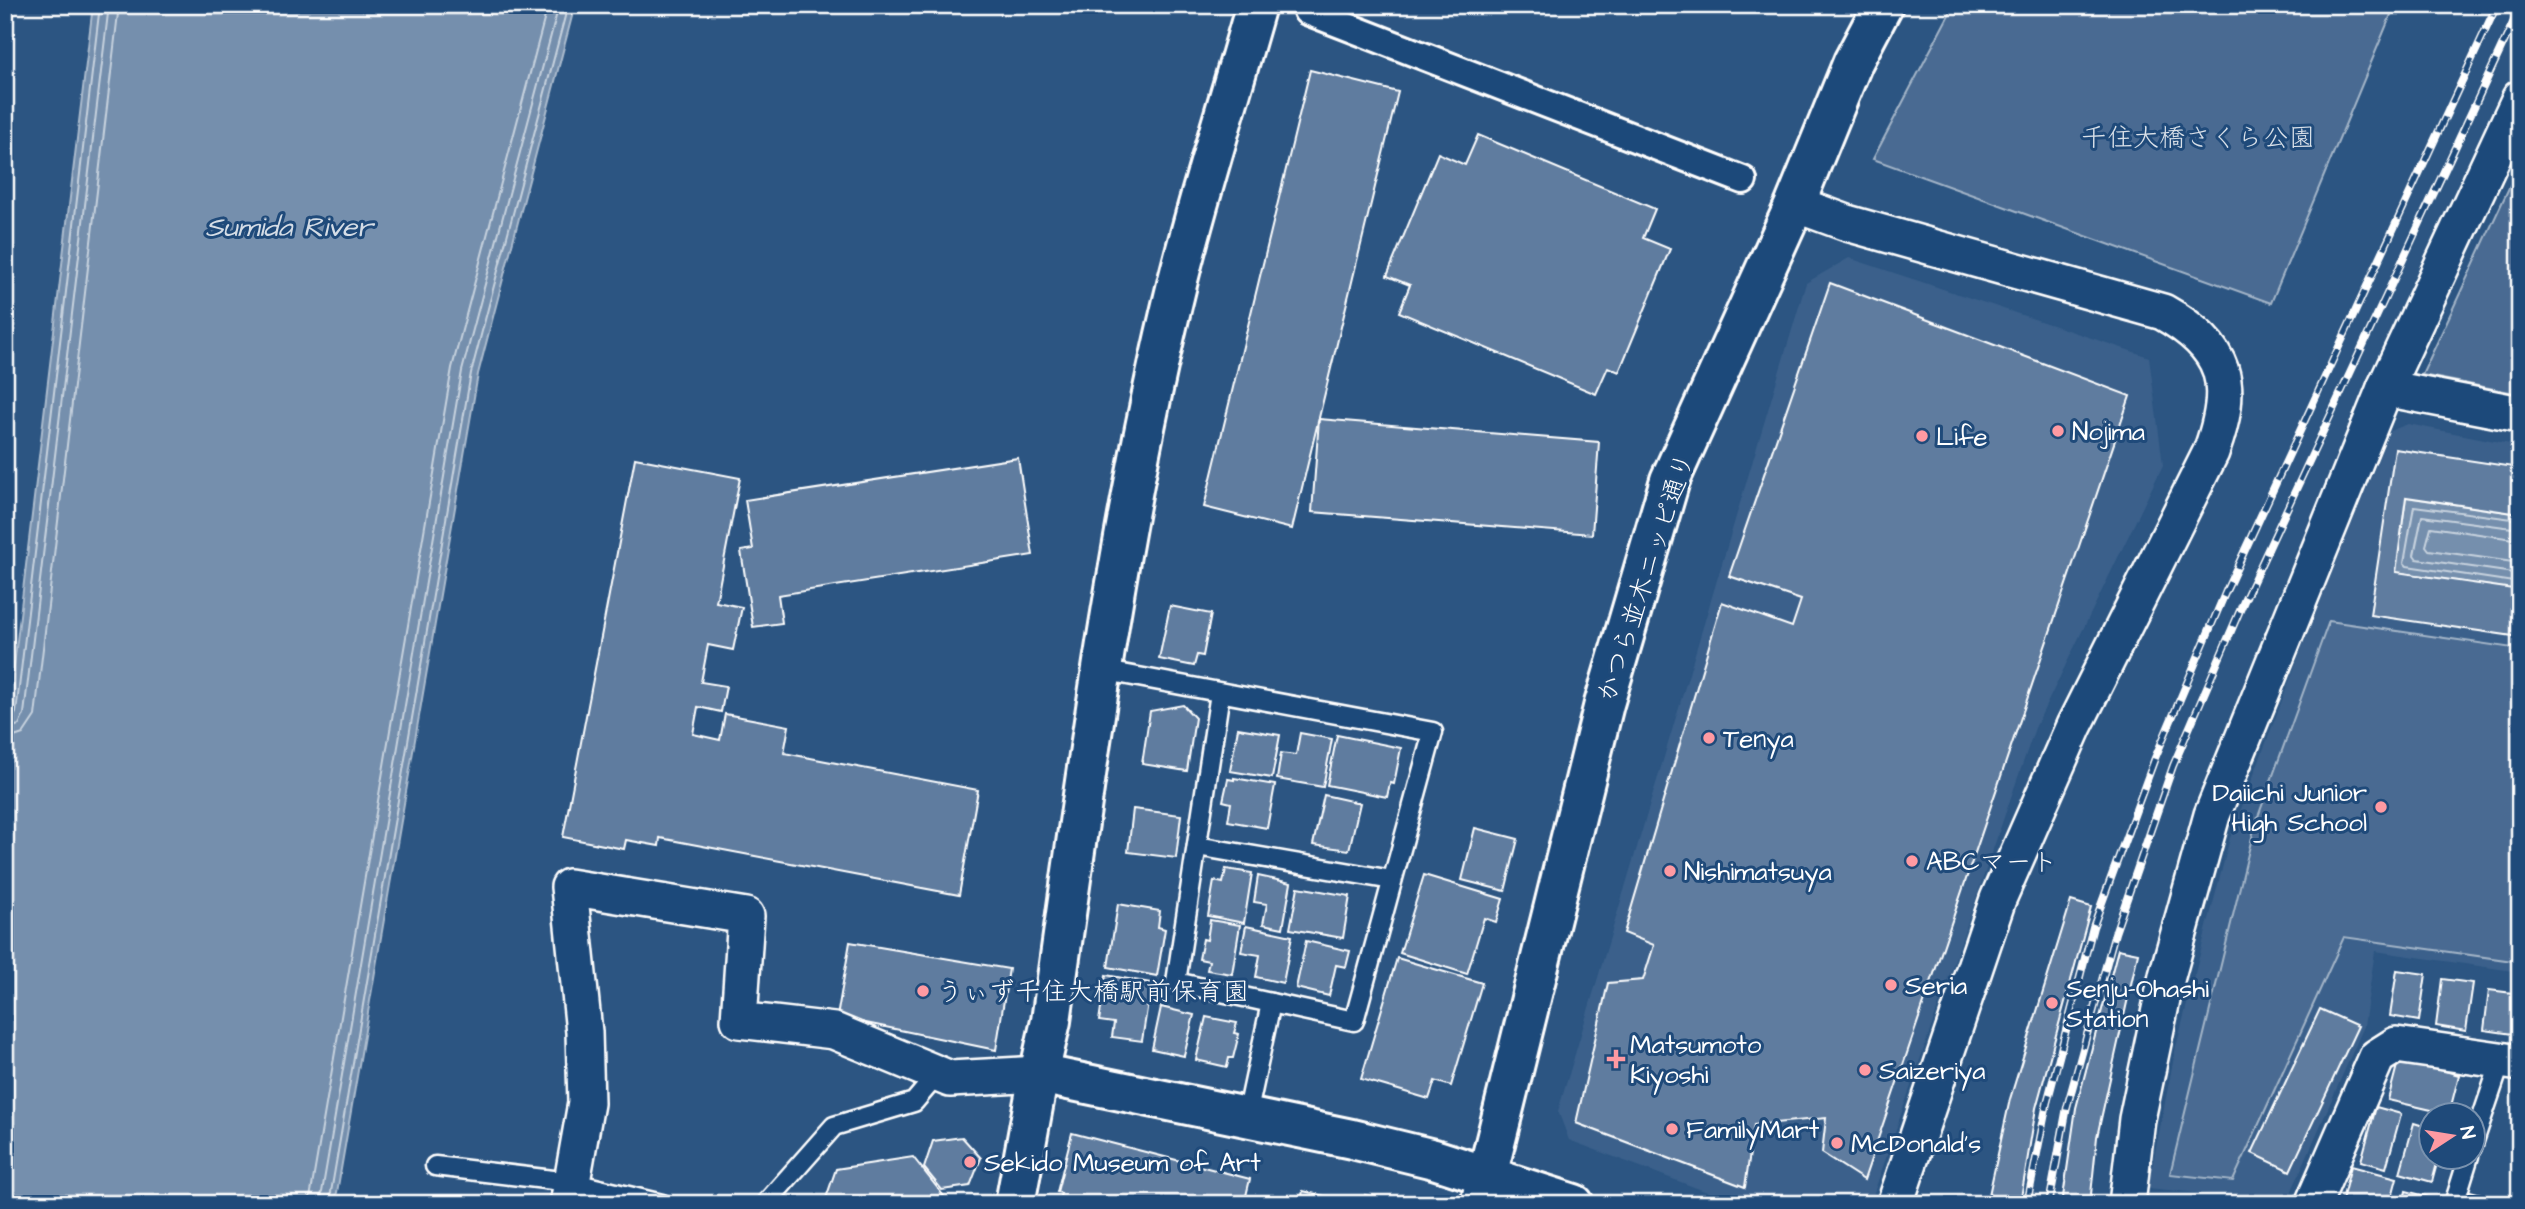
<svg xmlns="http://www.w3.org/2000/svg" width="2525" height="1209" font-family="'Architects Daughter','Klee One',sans-serif">
<rect width="100%" height="100%" fill="#2c5582"/>
<filter id="ink" filterUnits="userSpaceOnUse"><feTurbulence type="fractalNoise" baseFrequency=".0143" numOctaves="2"/><feDisplacementMap in="SourceGraphic" scale="14" xChannelSelector="R" yChannelSelector="G"/><feConvolveMatrix kernelMatrix="1 2 1 2 8 2 1 2 1" color-interpolation-filters="sRGB"/></filter>
<g filter="url(#ink)">
<!-- built -->
<g fill="#3b618b">
<path d="M 1849,258 L 2149,357 L 2163,465 L 2035,728 L 1870,1204 L 1739,1204 L 1569,1140 L 1558,1111 L 1806,283 Z"/>
<path d="M 2408,424 L 2520,446 L 2520,972 L 2375,951 L 2364,1026 L 2286,1204 L 2243,1204 L 2228,1196 L 2148,1188 L 2176,1047 L 2230,838 L 2309,629 L 2390,431 Z"/>
</g>
<!-- green -->
<g fill="#486b92" stroke="#a4b5c8" stroke-width="2">
<path d="M 1954,5 L 2395,5 L 2271,303 L 1873,159 Z"/>
<path d="M 2520,164 L 2520,394 L 2422,375 Z"/>
<path d="M 2329,621 L 2520,649 L 2520,962 L 2344,937 L 2233,1181 L 2170,1174 L 2255,825 Z"/>
</g>
<!-- water -->
<g fill="#748fad" stroke="#acbcce" stroke-width="2">
<path d="M 93,5 L 575,5 L 478,374 L 335,1204 L 5,1204 L 5,741 Z"/>
<path d="M 2406,497 L 2520,514 L 2520,590 L 2396,572 Z"/>
</g>
<g fill="none" stroke-linecap="round" stroke-linejoin="round">
<!-- shore -->
<g stroke="#c7d2de" stroke-width="2">
<path d="M 2520,520 L 2414,506 L 2404,563 L 2407,566 L 2520,583"/>
<path d="M 2520,529 L 2422,516 L 2414,555 L 2417,559 L 2520,574"/>
<path d="M 2520,540 L 2431,527 L 2426,546 L 2429,550 L 2520,563"/>
<path d="M 5,720 L 12,719 L 16,713 L 100,5"/>
<path d="M 5,729 L 19,725 L 24,714 L 109,5"/>
<path d="M 5,740 L 23,734 L 35,716 L 119,5"/>
<path d="M 309,1204 L 452,368 L 548,5"/>
<path d="M 320,1204 L 462,371 L 559,5"/>
<path d="M 329,1204 L 471,373 L 568,5"/>
</g>
</g>
<!-- building -->
<g fill="#5e7c9f" stroke="#fff" stroke-width="2">
<path d="M 1310,70 L 1398,92 L 1292,529 L 1204,507 Z"/>
<path d="M 1478,135 L 1655,209 L 1643,238 L 1670,249 L 1619,372 L 1608,367 L 1596,394 L 1399,312 L 1410,285 L 1387,276 L 1438,153 L 1465,165 Z"/>
<path d="M 1830,283 L 2130,396 L 1864,1180 L 1822,1153 L 1826,1118 L 1754,1125 L 1745,1187 L 1576,1123 L 1608,983 L 1643,980 L 1654,945 L 1624,933 L 1722,602 L 1792,627 L 1801,600 L 1729,576 Z"/>
<path d="M 1319,419 L 1599,442 L 1592,534 L 1312,512 Z"/>
<path d="M 2395,449 L 2520,468 L 2520,514 L 2406,497 L 2396,572 L 2520,590 L 2520,637 L 2370,615 Z"/>
<path d="M 635,458 L 740,478 L 716,602 L 742,607 L 733,650 L 708,645 L 701,682 L 726,686 L 721,712 L 698,707 L 693,734 L 720,740 L 725,714 L 789,726 L 784,753 L 978,790 L 959,895 L 660,838 L 659,846 L 626,840 L 624,849 L 563,837 Z"/>
<path d="M 1018,458 L 1033,555 L 778,595 L 782,623 L 753,627 L 741,551 L 753,549 L 745,500 Z"/>
<path d="M 1170,606 L 1211,614 L 1203,656 L 1197,655 L 1194,666 L 1159,659 Z"/>
<path d="M 1183,705 L 1195,718 L 1187,771 L 1142,764 L 1150,711 Z"/>
<path d="M 1238,728 L 1280,735 L 1272,778 L 1230,771 Z"/>
<path d="M 1300,733 L 1332,739 L 1323,787 L 1277,779 L 1281,753 L 1296,755 Z"/>
<path d="M 1337,735 L 1401,748 L 1394,784 L 1390,783 L 1387,797 L 1327,785 Z"/>
<path d="M 1234,778 L 1275,785 L 1267,828 L 1228,821 L 1231,803 L 1223,801 L 1228,779 L 1234,780 Z"/>
<path d="M 1324,795 L 1360,803 L 1349,850 L 1313,845 Z"/>
<path d="M 1133,809 L 1181,815 L 1176,858 L 1128,852 Z"/>
<path d="M 1475,828 L 1518,839 L 1505,891 L 1462,880 Z"/>
<path d="M 1226,869 L 1252,873 L 1244,923 L 1208,916 L 1214,881 L 1223,883 Z"/>
<path d="M 1424,875 L 1503,899 L 1496,922 L 1484,918 L 1467,974 L 1400,953 Z"/>
<path d="M 1258,876 L 1291,883 L 1283,928 L 1263,924 L 1267,904 L 1254,902 Z"/>
<path d="M 1298,887 L 1350,896 L 1343,938 L 1290,929 Z"/>
<path d="M 2071,901 L 2091,907 L 2036,1108 L 2020,1204 L 1987,1204 L 2010,1099 Z"/>
<path d="M 1118,904 L 1160,911 L 1158,927 L 1165,929 L 1157,976 L 1108,967 Z"/>
<path d="M 1210,920 L 1240,925 L 1232,974 L 1207,970 L 1209,961 L 1199,959 L 1203,939 L 1207,940 Z"/>
<path d="M 1246,926 L 1292,936 L 1283,983 L 1256,977 L 1260,955 L 1241,952 Z"/>
<path d="M 1306,941 L 1350,951 L 1346,967 L 1336,965 L 1329,996 L 1296,988 Z"/>
<path d="M 850,942 L 1009,969 L 996,1050 L 837,1017 Z"/>
<path d="M 2118,949 L 2138,953 L 2097,1137 L 2090,1204 L 2062,1204 L 2076,1108 Z"/>
<path d="M 1397,958 L 1482,983 L 1451,1086 L 1435,1081 L 1429,1099 L 1361,1079 Z"/>
<path d="M 2397,970 L 2426,974 L 2419,1021 L 2390,1016 Z"/>
<path d="M 1106,975 L 1151,983 L 1142,1041 L 1112,1037 L 1114,1023 L 1099,1021 Z"/>
<path d="M 2442,979 L 2473,983 L 2466,1031 L 2436,1026 Z"/>
<path d="M 2489,990 L 2520,994 L 2520,1035 L 2484,1030 Z"/>
<path d="M 1161,1007 L 1194,1015 L 1184,1056 L 1152,1049 Z"/>
<path d="M 2320,1009 L 2358,1026 L 2290,1171 L 2252,1153 Z"/>
<path d="M 1206,1017 L 1237,1023 L 1234,1033 L 1239,1034 L 1233,1058 L 1229,1058 L 1227,1067 L 1196,1060 Z"/>
<path d="M 2399,1058 L 2459,1075 L 2449,1114 L 2388,1100 Z"/>
<path d="M 2376,1107 L 2401,1114 L 2386,1168 L 2361,1161 Z"/>
<path d="M 2414,1123 L 2430,1128 L 2430,1156 L 2439,1156 L 2432,1182 L 2400,1173 Z"/>
<path d="M 1072,1133 L 1250,1179 L 1246,1196 L 1265,1201 L 1265,1204 L 1058,1204 L 1061,1193 L 1057,1192 Z"/>
<path d="M 962,1137 L 981,1158 L 970,1186 L 942,1190 L 924,1168 L 933,1141 Z"/>
<path d="M 913,1157 L 950,1204 L 824,1204 L 836,1169 Z"/>
<path d="M 2351,1166 L 2397,1178 L 2390,1204 L 2341,1204 Z"/>
<path d="M 2463,1189 L 2503,1200 L 2502,1204 L 2459,1204 Z"/>
<path d="M 1303,1191 L 1350,1202 L 1350,1204 L 1300,1204 Z"/>
<path d="M 2406,1191 L 2433,1198 L 2431,1204 L 2403,1204 Z"/>
<path d="M 1365,1195 L 1400,1204 L 1363,1204 Z"/>
</g>
<g fill="none" stroke-linecap="round" stroke-linejoin="round">
<!-- service casing -->
<g stroke="#fff" stroke-width="23">
<g id="service">
<path d="M 1101,670 L 1433,732 L 1354,1021 L 1271,1003 L 1247,1116"/>
<path d="M 1220,693 L 1176,982 L 1271,1003"/>
<path d="M 1197,846 L 1392,880"/>
<path d="M 2472,1147 L 2501,1061"/>
<path d="M 435,1166 L 570,1182 L 662,1204"/>
<path d="M 765,1204 L 834,1126 L 914,1102 L 936,1076"/>
<path d="M 2454,1204 L 2469,1156"/>
</g>
</g>
<!-- pedestrian casing -->
<g stroke="#fff" stroke-width="32">
<path id="pedestrian" d="M 1307,11 L 1743,180"/>
</g>
<!-- minor casing -->
<g stroke="#fff" stroke-width="40">
<g id="minor">
<path d="M 1795,204 L 1847,223 L 2163,312 C 2227,348 2236,384 2211,452 L 2074,726 L 1998,899 L 1895,1204"/>
<path d="M 2385,388 L 2520,414"/>
<path d="M 568,1204 L 586,1103 L 584,1032 L 569,887 L 746,916 L 739,1020 L 834,1031 L 950,1079 L 1039,1074"/>
<path d="M 2127,1204 L 2137,1119 L 2167,976 L 2212,815 L 2385,388 L 2520,98"/>
<path d="M 2313,1204 L 2377,1057 L 2396,1045 L 2520,1063"/>
</g>
</g>
<!-- tertiary casing -->
<g stroke="#fff" stroke-width="44">
<g id="tertiary">
<path d="M 1039,1074 L 1051,1021 C 1086,773 1118,524 1178,280 C 1201,188 1230,97 1256,5"/>
<path d="M 1015,1204 L 1039,1074 L 1352,1139 L 1434,1159 L 1574,1204"/>
<path d="M 1480,1204 L 1604,704 L 1670,480 L 1795,204 L 1853,62 L 1883,5"/>
</g>
</g>
<!-- service -->
<use href="#service" stroke="#1f4a7a" stroke-width="18"/>
<!-- pedestrian -->
<use href="#pedestrian" stroke="#1f4a7a" stroke-width="26"/>
<!-- minor -->
<use href="#minor" stroke="#1f4a7a" stroke-width="35"/>
<!-- tertiary -->
<use href="#tertiary" stroke="#1f4a7a" stroke-width="38"/>
<!-- rail casing -->
<g stroke="#fff" stroke-width="8">
<g id="rail">
<path d="M 2027,1204 L 2047,1103 L 2093,927 L 2155,758 L 2226,591 L 2497,5"/>
<path d="M 2049,1204 L 2067,1107 L 2115,933 L 2173,766 L 2244,601 L 2520,8"/>
</g>
</g>
<!-- rail -->
<use href="#rail" stroke="#1f4a7a" stroke-width="5" stroke-dasharray="16" stroke-linecap="butt"/>
</g>
</g>
<!-- markers -->
<g fill="#ff9aa2" stroke="#1f4a7a" stroke-width="2.5">
<circle cx="2058" cy="431" r="7"/>
<circle cx="1922" cy="436" r="7"/>
<circle cx="1709" cy="738" r="7"/>
<circle cx="2381" cy="807" r="7"/>
<circle cx="1912" cy="861" r="7"/>
<circle cx="1670" cy="871" r="7"/>
<circle cx="1891" cy="985" r="7"/>
<circle cx="923" cy="991" r="7"/>
<circle cx="2052" cy="1003" r="7"/>
<path d="M1612.5 1048.5h7v7h7v7h-7v7h-7v-7h-7v-7h7z"/>
<circle cx="1865" cy="1070" r="7"/>
<circle cx="1672" cy="1129" r="7"/>
<circle cx="1837" cy="1143" r="7"/>
<circle cx="970" cy="1162" r="7"/>
</g>
<g text-anchor="middle" stroke-width="6" stroke-linejoin="round" paint-order="stroke">
<!-- park labels -->
<g font-size="26" fill="#dae1e9" stroke="#1f4a7a">
<text x="2198" y="146">千住大橋さくら公園</text>
</g>
<!-- poi labels -->
<g font-size="26" fill="#fff" stroke="#1f4a7a" text-anchor="start">
<text x="2072" y="440">Nojima</text>
<text x="1936" y="445">Life</text>
<text x="1723" y="747">Tenya</text>
<text x="2367" y="801" text-anchor="end">Daiichi Junior<tspan x="2367" dy="30">High School</tspan></text>
<text x="1926" y="870">ABCマート</text>
<text x="1684" y="880">Nishimatsuya</text>
<text x="1905" y="994">Seria</text>
<text x="2066" y="997">Senju-Ohashi<tspan x="2066" dy="30">Station</tspan></text>
<text x="937" y="1000">うぃず千住大橋駅前保育園</text>
<text x="1630" y="1053">Matsumoto<tspan x="1630" dy="30">Kiyoshi</tspan></text>
<text x="1879" y="1079">Saizeriya</text>
<text x="1686" y="1138">FamilyMart</text>
<text x="1851" y="1152">McDonald's</text>
<text x="984" y="1171">Sekido Museum of Art</text>
</g>
<!-- street labels -->
<g font-size="26" fill="#fff" stroke="#1f4a7a">
<text transform="translate(1645 577) rotate(-72)" y="9">かつら並木ニッピ通り</text>
</g>
<!-- water labels -->
<g font-size="28" font-style="italic" fill="#d5dde6" stroke="#1f4a7a">
<text x="289" y="236">Sumida River</text>
</g>
</g>
<!-- margin -->
<rect width="2525" height="1209" fill="none" stroke="#1f4a7a" stroke-width="28"/>
<rect x="14" y="14" width="2497" height="1181" fill="none" stroke="#fff" stroke-width="2.5" filter="url(#ink)"/>
<!-- north arrow -->
<g transform="translate(2452 1136) rotate(78)"><circle r="33" fill="#1f4a7a" stroke="#7992af" stroke-width="2"/>
<path d="M0-5L12 26L0 18L-12 26Z" fill="#ff9aa2"/>
<text y="-10" font-size="19" font-weight="bold" text-anchor="middle" fill="#ffffff">N</text>
</g>
</svg>
